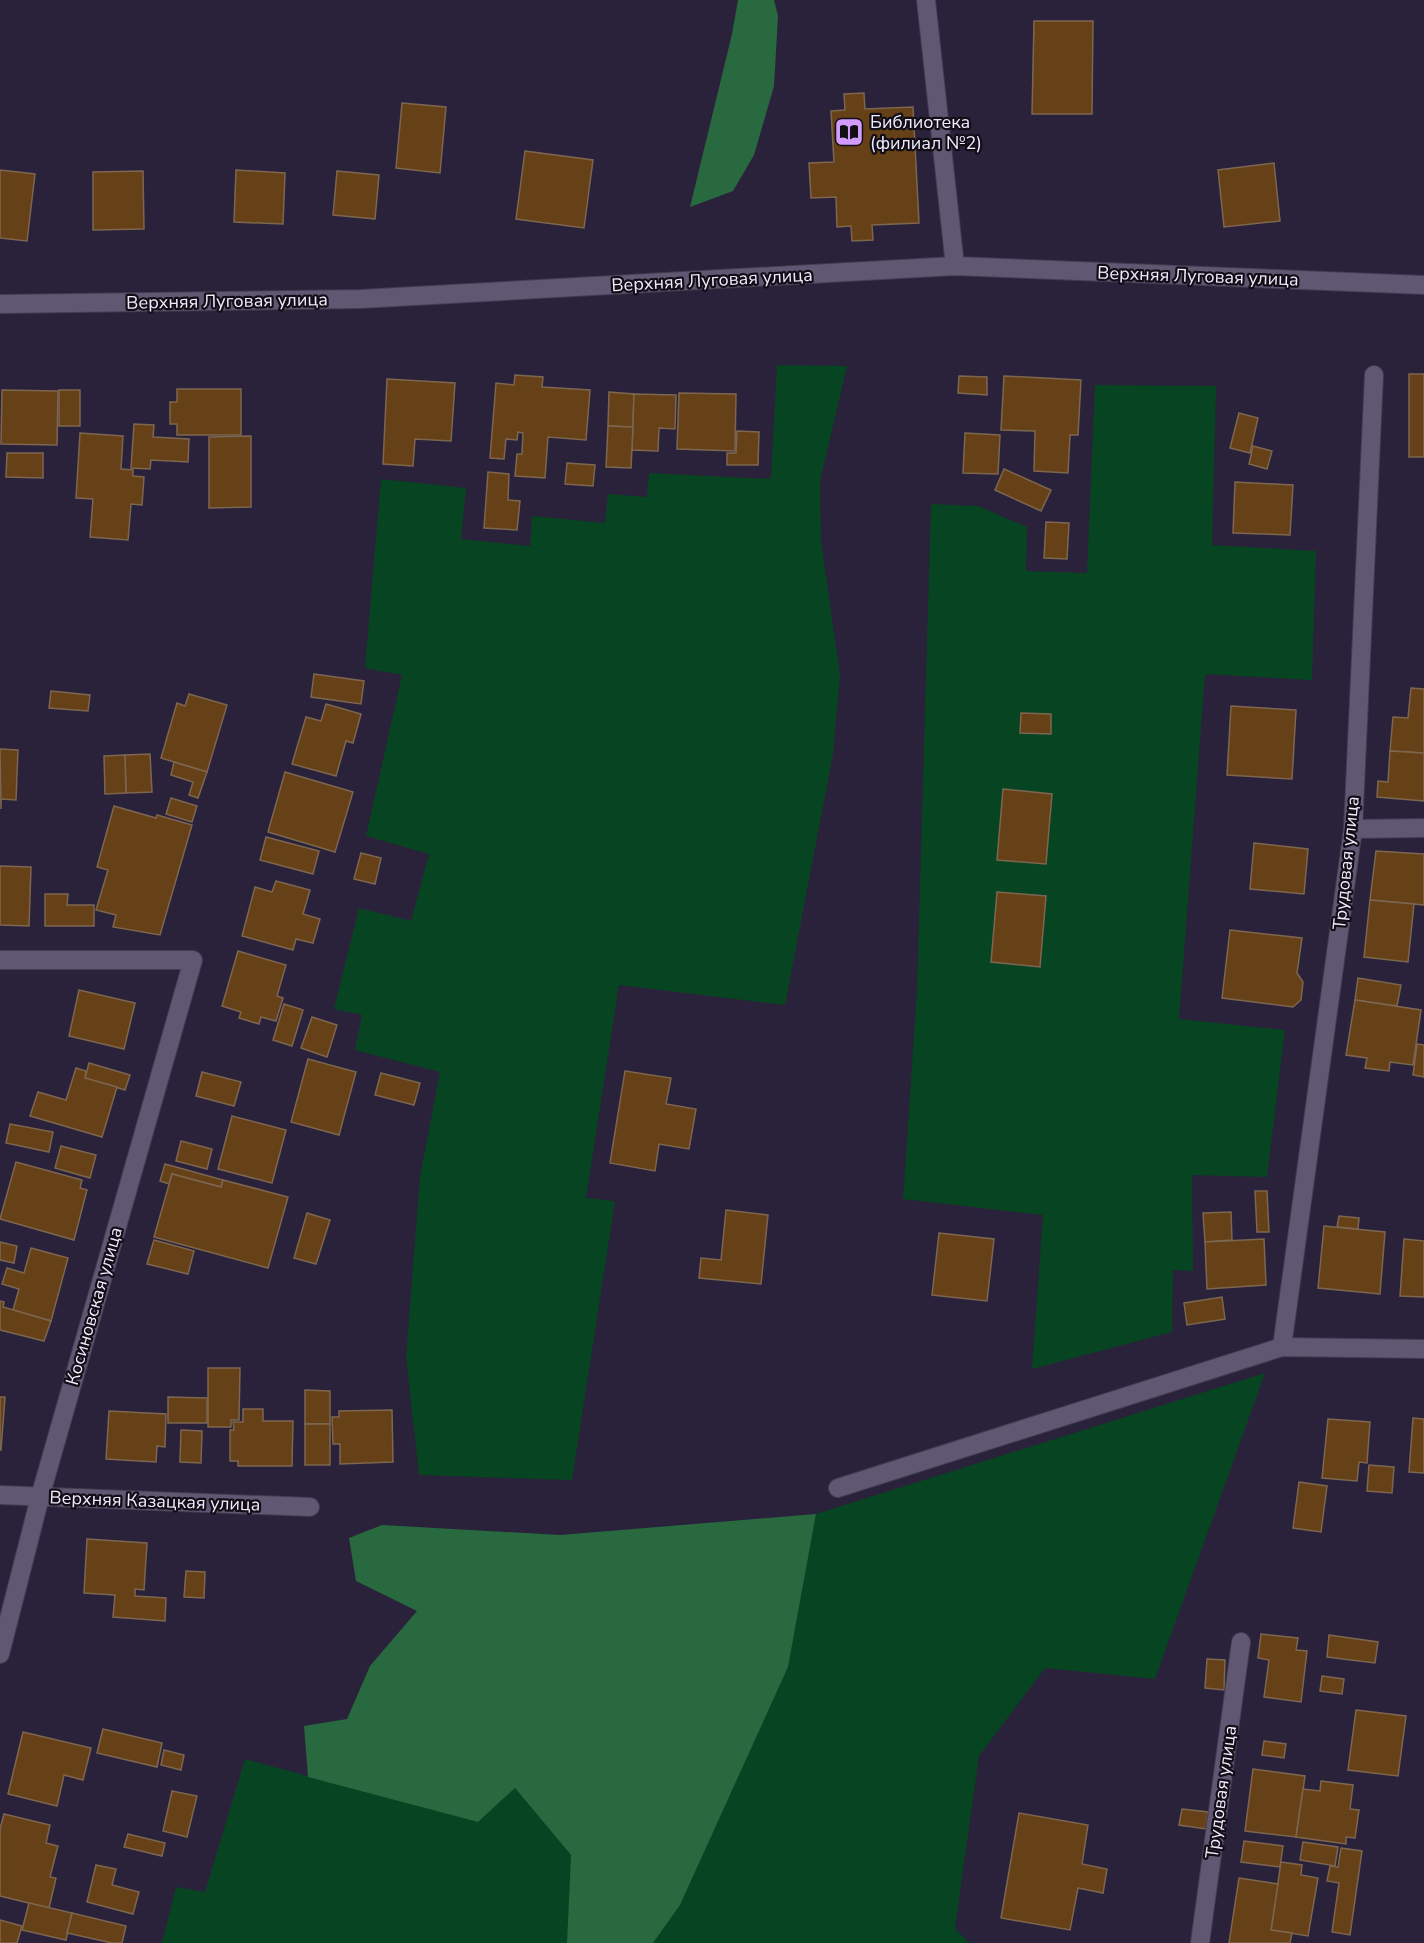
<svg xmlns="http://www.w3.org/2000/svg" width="1424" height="1943" font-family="'Nunito Sans',sans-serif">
<rect width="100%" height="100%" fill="#2a223a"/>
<!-- green -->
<g fill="#074421">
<path d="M 777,365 L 847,366 L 820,481 L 821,541 L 840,675 L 833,754 L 785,1005 L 619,985 L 586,1198 L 615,1201 L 572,1480 L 419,1475 L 406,1357 L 420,1176 L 440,1072 L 355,1050 L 362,1015 L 334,1009 L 359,908 L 411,921 L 429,854 L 366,836 L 402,675 L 365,668 L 381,479 L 466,488 L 461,539 L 530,546 L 532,516 L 605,523 L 608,494 L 647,497 L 649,473 L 771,479 Z"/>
<path d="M 1095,385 L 1216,386 L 1212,545 L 1316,551 L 1312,680 L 1205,674 L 1179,1019 L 1285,1030 L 1267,1177 L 1192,1175 L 1193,1271 L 1173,1270 L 1172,1332 L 1032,1369 L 1043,1215 L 903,1199 L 917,990 L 931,504 L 978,506 L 1027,527 L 1026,571 L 1087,573 Z"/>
<path d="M 1265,1373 L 1155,1679 L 1045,1668 L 979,1756 L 955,1928 L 969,1943 L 653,1943 L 680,1905 L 788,1667 L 816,1514 Z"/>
<path d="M 245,1759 L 478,1822 L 515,1788 L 571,1855 L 567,1943 L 162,1943 L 176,1887 L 205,1892 Z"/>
</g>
<!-- forest -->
<g fill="#28693f">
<path d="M 738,0 L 774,0 L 778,16 L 774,86 L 754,155 L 733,191 L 690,207 L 732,34 Z"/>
<path d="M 816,1514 L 788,1667 L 680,1905 L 653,1943 L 567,1943 L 571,1855 L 515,1788 L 478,1822 L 308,1777 L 304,1726 L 347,1719 L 370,1666 L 417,1611 L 356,1581 L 349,1538 L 382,1525 L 560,1535 Z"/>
</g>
<!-- building -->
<g fill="#664017" stroke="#7d6650" stroke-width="1.5">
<path d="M 1034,21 L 1093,21 L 1092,114 L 1032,114 Z"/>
<path d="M 864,93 L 865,109 L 913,107 L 919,223 L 872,225 L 873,240 L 852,241 L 851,226 L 837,227 L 836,197 L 811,198 L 809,163 L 834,162 L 831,111 L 845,110 L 844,94 Z"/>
<path d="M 402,103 L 446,107 L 440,173 L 396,168 Z"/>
<path d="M 525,151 L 593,160 L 584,228 L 516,219 Z"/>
<path d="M 1274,163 L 1280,221 L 1224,227 L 1218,170 Z"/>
<path d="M 0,170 L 35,174 L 27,241 L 0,238 Z"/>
<path d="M 236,170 L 285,173 L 283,224 L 234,222 Z"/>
<path d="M 143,171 L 144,229 L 93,230 L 93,172 Z"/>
<path d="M 337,171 L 379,175 L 375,219 L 333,215 Z"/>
<rect x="1409" y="374" width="15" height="83"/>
<path d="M 515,375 L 543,377 L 542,387 L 590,390 L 586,440 L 548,437 L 545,478 L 515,476 L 517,454 L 522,454 L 523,433 L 518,432 L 517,440 L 506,439 L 504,459 L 490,458 L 496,383 L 514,385 Z"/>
<path d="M 959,376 L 987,377 L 987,395 L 958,393 Z"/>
<path d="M 1004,376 L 1081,380 L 1078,435 L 1070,435 L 1068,473 L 1034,471 L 1035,431 L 1001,430 Z"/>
<path d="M 387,379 L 455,383 L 451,441 L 415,439 L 413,466 L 383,464 Z"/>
<path d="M 177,389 L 241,389 L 241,435 L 177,435 L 177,424 L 170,424 L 170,402 L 177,402 Z"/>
<path d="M 2,390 L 58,391 L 57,445 L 1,444 Z"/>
<rect x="59" y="390" width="21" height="36"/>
<path d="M 609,392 L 634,394 L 633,427 L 608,426 Z"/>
<path d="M 679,393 L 736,394 L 735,451 L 677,449 Z"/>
<path d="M 634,394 L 676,395 L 675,429 L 659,428 L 658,451 L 632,450 Z"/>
<path d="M 1239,413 L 1258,418 L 1250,453 L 1230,448 Z"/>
<path d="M 134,424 L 154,425 L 153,437 L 189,439 L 188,462 L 151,460 L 150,469 L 131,468 Z"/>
<path d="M 608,426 L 633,427 L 631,468 L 606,467 Z"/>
<path d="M 737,431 L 759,432 L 758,465 L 727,465 L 727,453 L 736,453 Z"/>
<path d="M 80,433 L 123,436 L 121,469 L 133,470 L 133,476 L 144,477 L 142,505 L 131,504 L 128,540 L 90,537 L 93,499 L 76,498 Z"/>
<path d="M 965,433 L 1000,435 L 998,474 L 963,473 Z"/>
<path d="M 251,436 L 251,507 L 209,508 L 209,437 Z"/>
<path d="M 1253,446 L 1272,451 L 1267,469 L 1249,464 Z"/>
<path d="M 7,453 L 43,453 L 43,478 L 6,477 Z"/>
<path d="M 567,463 L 595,465 L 593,486 L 565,484 Z"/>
<path d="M 1004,469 L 1051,490 L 1041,511 L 995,490 Z"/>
<path d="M 488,472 L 509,474 L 508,500 L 520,501 L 517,530 L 484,528 Z"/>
<path d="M 1235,482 L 1293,485 L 1290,535 L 1233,533 Z"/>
<path d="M 1046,522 L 1069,523 L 1067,559 L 1044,558 Z"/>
<path d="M 314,674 L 364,681 L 361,704 L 311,697 Z"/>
<path d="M 1411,688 L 1424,689 L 1424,753 L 1390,751 L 1393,717 L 1408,718 Z"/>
<path d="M 51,691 L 90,695 L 88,711 L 49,708 Z"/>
<path d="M 189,694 L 227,705 L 207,772 L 161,758 L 177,703 L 185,706 Z"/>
<path d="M 326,704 L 361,714 L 353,743 L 346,741 L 336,776 L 292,764 L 306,717 L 321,721 Z"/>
<path d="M 1231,706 L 1296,710 L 1292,779 L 1227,775 Z"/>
<path d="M 1021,713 L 1051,714 L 1051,734 L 1020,733 Z"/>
<path d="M 0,749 L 18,750 L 16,800 L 1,799 L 1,809 Z"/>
<path d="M 1390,751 L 1424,753 L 1424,801 L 1377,797 L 1378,781 L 1388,782 Z"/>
<path d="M 150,754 L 152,792 L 126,793 L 125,755 Z"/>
<path d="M 125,755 L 126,793 L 105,794 L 104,756 Z"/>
<path d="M 174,762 L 207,772 L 198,798 L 189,795 L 193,782 L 171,775 Z"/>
<path d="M 285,772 L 353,792 L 335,852 L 268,832 Z"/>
<path d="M 1003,789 L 1052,794 L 1046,864 L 997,860 Z"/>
<path d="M 171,798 L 197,806 L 192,822 L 166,814 Z"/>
<path d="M 114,806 L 156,818 L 157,815 L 192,825 L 160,935 L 113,927 L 116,915 L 96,910 L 108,870 L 97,867 Z"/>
<path d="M 266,837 L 319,851 L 313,874 L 260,860 Z"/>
<path d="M 1254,843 L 1308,849 L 1304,894 L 1250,889 Z"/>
<path d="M 1376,851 L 1424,854 L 1424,905 L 1370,900 Z"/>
<path d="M 361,853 L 381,858 L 375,884 L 354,879 Z"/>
<path d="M 0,866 L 31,867 L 29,926 L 0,925 Z"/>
<path d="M 276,881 L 310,890 L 303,914 L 320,919 L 313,943 L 296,939 L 293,950 L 242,936 L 255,887 L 272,892 Z"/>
<path d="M 997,892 L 1046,896 L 1040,967 L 991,962 Z"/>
<path d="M 45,894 L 68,894 L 67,905 L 94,905 L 94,926 L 45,926 Z"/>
<path d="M 1370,900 L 1414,904 L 1408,962 L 1364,957 Z"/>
<path d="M 1230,930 L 1302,938 L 1297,973 L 1303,982 L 1301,1000 L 1293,1007 L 1222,998 Z"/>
<path d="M 238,951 L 286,965 L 277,996 L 283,998 L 276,1021 L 261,1017 L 259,1024 L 239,1018 L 241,1012 L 222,1006 Z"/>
<path d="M 1358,978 L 1401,985 L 1397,1006 L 1355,1000 Z"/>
<path d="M 79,990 L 135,1003 L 124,1049 L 69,1036 Z"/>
<path d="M 1355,1000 L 1421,1010 L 1413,1065 L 1390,1062 L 1389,1071 L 1365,1068 L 1367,1058 L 1346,1055 Z"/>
<path d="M 284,1004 L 303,1010 L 292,1046 L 273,1040 Z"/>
<path d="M 312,1017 L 337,1025 L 327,1057 L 301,1048 Z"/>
<path d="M 1417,1044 L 1424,1045 L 1424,1077 L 1413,1075 Z"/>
<path d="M 308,1059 L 356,1072 L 339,1135 L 291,1122 Z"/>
<path d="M 89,1063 L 130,1075 L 125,1090 L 85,1078 Z"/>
<path d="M 76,1068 L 86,1071 L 85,1078 L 117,1087 L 102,1137 L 30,1116 L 38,1092 L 66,1100 Z"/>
<path d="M 625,1071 L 671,1078 L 666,1104 L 696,1109 L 689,1149 L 659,1144 L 655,1171 L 610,1163 Z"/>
<path d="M 202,1072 L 241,1082 L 234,1106 L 196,1096 Z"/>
<path d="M 381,1073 L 420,1083 L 414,1105 L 375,1095 Z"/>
<path d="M 232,1116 L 286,1130 L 272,1183 L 218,1169 Z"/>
<path d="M 10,1124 L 53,1132 L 49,1152 L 6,1143 Z"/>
<path d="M 181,1141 L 212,1149 L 207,1169 L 176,1161 Z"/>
<path d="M 61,1146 L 96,1155 L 90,1178 L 55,1168 Z"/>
<path d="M 16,1162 L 82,1180 L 80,1188 L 87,1190 L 74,1240 L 0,1219 Z"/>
<path d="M 165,1164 L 223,1180 L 221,1187 L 172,1174 L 169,1184 L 160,1181 Z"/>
<path d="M 172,1174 L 221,1187 L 223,1180 L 288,1197 L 268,1268 L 154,1237 Z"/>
<path d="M 1255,1191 L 1267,1191 L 1269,1232 L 1257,1232 Z"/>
<path d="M 726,1210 L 768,1215 L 761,1284 L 699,1278 L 701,1258 L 721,1260 Z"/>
<path d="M 1231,1212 L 1232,1240 L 1205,1242 L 1203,1213 Z"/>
<path d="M 307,1213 L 330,1220 L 316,1264 L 294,1258 Z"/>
<path d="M 1339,1216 L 1359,1218 L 1358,1229 L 1337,1227 Z"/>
<path d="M 1324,1226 L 1385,1232 L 1380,1294 L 1318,1288 Z"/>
<path d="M 939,1233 L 994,1239 L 987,1301 L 932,1295 Z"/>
<path d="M 1264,1239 L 1266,1285 L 1207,1289 L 1205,1242 Z"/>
<path d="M 1404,1239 L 1424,1241 L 1424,1297 L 1400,1296 Z"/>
<path d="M 154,1240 L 194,1251 L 188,1274 L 147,1264 Z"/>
<path d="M 0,1242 L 17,1246 L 14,1263 L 0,1260 Z"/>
<path d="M 31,1248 L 68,1258 L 51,1321 L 13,1310 L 19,1289 L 2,1284 L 7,1268 L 24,1273 Z"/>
<path d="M 1222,1297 L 1225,1319 L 1187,1325 L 1184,1303 Z"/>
<path d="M 0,1301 L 4,1302 L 3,1307 L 51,1321 L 44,1341 L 0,1330 Z"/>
<path d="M 208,1368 L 240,1368 L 239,1420 L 231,1420 L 231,1427 L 208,1427 Z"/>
<path d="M 305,1390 L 330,1391 L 330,1424 L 305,1424 Z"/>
<path d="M 0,1397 L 5,1397 L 1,1450 L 0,1450 Z"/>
<path d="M 168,1397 L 207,1398 L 207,1423 L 168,1423 Z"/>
<path d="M 243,1409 L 263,1409 L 263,1421 L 293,1421 L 292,1466 L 238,1466 L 238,1461 L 230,1461 L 230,1430 L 234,1430 L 233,1422 L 243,1422 Z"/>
<path d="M 392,1410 L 393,1462 L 340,1464 L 340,1444 L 333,1444 L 332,1417 L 339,1417 L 339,1411 Z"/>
<path d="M 109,1411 L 166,1414 L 165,1447 L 157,1446 L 156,1462 L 106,1459 Z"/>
<path d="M 1413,1418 L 1424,1419 L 1424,1473 L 1409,1472 Z"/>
<path d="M 1328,1419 L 1370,1422 L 1367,1463 L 1359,1462 L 1357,1481 L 1322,1478 Z"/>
<rect x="305" y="1424" width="25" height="41"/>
<path d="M 181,1430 L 202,1431 L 201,1463 L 180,1462 Z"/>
<path d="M 1369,1465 L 1394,1467 L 1392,1493 L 1367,1491 Z"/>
<path d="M 1299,1482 L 1327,1486 L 1321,1532 L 1293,1528 Z"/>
<path d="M 87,1539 L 147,1543 L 144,1590 L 135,1589 L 135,1596 L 166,1598 L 165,1621 L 113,1617 L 115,1595 L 84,1593 Z"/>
<path d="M 186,1571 L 205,1572 L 204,1598 L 184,1597 Z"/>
<path d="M 1261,1634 L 1298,1638 L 1296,1650 L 1307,1651 L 1301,1702 L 1264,1697 L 1269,1660 L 1258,1658 Z"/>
<path d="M 1329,1635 L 1378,1642 L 1375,1663 L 1327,1657 Z"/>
<path d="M 1207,1659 L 1225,1660 L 1224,1690 L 1205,1688 Z"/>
<path d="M 1322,1676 L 1344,1679 L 1342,1694 L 1320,1691 Z"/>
<path d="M 1356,1710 L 1406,1716 L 1398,1776 L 1348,1770 Z"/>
<path d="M 103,1729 L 162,1743 L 157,1767 L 97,1753 Z"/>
<path d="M 23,1732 L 91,1748 L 83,1780 L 64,1775 L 57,1806 L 8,1794 Z"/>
<path d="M 1264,1741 L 1286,1744 L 1284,1758 L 1262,1755 Z"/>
<path d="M 164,1750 L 184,1755 L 181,1770 L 161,1765 Z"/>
<path d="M 1253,1769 L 1305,1776 L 1296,1837 L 1245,1831 Z"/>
<path d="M 1321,1781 L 1353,1785 L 1350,1809 L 1359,1810 L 1355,1838 L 1346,1837 L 1346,1844 L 1296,1837 L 1303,1789 L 1320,1791 Z"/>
<path d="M 172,1791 L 197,1796 L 187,1837 L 163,1831 Z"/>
<path d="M 1182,1809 L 1208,1812 L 1206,1829 L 1179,1825 Z"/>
<path d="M 1019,1813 L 1088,1825 L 1082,1864 L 1107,1869 L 1103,1893 L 1078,1888 L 1070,1930 L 1001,1918 Z"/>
<path d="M 4,1814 L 50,1825 L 46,1843 L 58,1846 L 50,1877 L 56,1878 L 49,1908 L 0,1896 L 0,1829 Z"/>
<path d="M 128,1834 L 165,1843 L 162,1856 L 124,1847 Z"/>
<path d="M 1244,1841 L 1283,1846 L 1280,1867 L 1241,1862 Z"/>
<path d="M 1303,1842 L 1338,1847 L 1335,1866 L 1300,1860 Z"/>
<path d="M 1341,1848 L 1362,1851 L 1350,1935 L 1332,1932 L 1339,1883 L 1327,1881 L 1330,1866 L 1338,1867 Z"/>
<path d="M 1281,1862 L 1302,1865 L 1301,1875 L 1318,1878 L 1308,1936 L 1271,1930 Z"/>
<path d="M 96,1865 L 116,1869 L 112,1885 L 139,1892 L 133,1914 L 87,1902 Z"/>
<path d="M 1239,1878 L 1278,1884 L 1271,1930 L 1292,1933 L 1290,1943 L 1229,1943 Z"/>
<path d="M 29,1903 L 72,1913 L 66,1940 L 22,1930 Z"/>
<path d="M 72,1913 L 126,1926 L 122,1943 L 112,1943 L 67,1933 Z"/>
<path d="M 0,1920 L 22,1926 L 17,1943 L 0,1943 Z"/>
</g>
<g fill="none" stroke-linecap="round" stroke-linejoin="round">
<!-- street casing -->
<g stroke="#443c50" stroke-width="20">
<g id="street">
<path d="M 926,0 L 955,266"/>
<path d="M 0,304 L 360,299 L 955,266 L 1424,285"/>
<path d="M 1353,829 L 1424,828"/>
<path d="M 0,960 L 193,960 L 40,1497 L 0,1654"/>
<path d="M 1282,1347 L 1353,829 L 1374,375"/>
<path d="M 838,1488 L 1282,1347 L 1424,1349"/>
<path d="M 0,1495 L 310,1507"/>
<path d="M 1200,1943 L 1241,1642"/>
</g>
</g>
<!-- street -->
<use href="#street" stroke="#605873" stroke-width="18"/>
</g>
<!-- icons -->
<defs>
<g id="library-square" transform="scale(1.5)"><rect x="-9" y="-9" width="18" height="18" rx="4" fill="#d39cfc" stroke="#110e18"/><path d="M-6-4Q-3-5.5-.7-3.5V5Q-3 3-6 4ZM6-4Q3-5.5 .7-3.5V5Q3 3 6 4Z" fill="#111"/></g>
</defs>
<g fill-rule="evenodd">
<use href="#library-square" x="849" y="132"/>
</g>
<g text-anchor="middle" stroke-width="4.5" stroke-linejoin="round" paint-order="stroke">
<!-- poi labels -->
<g font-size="18" fill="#f0ebfc" stroke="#110e18" text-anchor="start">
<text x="870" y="128">Библиотека<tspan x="870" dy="21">(филиал №2)</tspan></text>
</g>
<!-- street labels -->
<g font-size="18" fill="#f0ebfc" stroke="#110e18">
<text transform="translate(1198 276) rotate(2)" y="6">Верхняя Луговая улица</text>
<text transform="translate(712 280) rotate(-3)" y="6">Верхняя Луговая улица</text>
<text transform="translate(227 301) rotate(-1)" y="6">Верхняя Луговая улица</text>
<text transform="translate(1346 863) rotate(-84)" y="6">Трудовая улица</text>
<text transform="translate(94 1306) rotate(-74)" y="6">Косиновская улица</text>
<text transform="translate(155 1501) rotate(2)" y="6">Верхняя Казацкая улица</text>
<text transform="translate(1221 1792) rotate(-82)" y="6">Трудовая улица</text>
</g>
</g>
</svg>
